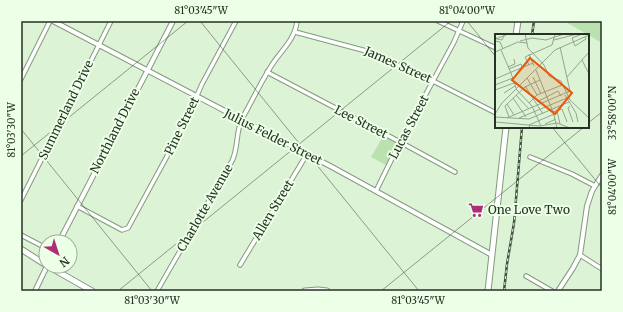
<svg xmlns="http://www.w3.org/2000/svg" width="623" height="312" font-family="Merriweather,serif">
<rect width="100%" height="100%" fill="#dcf3d5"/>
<!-- green -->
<g fill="#b9e2ae">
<path d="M 566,21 L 602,21 L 602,43 L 566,22 Z"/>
<path d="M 384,135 L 398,143 L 386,165 L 371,157 Z"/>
</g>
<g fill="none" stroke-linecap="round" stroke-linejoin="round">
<!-- minor casing -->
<g stroke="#849a7f" stroke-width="5.5">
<g id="minor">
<path d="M 438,21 L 496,48"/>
<path d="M 295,32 L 370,52 L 433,81 L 496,113"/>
<path d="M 267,72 L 400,142 L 455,172"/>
<path d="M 21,79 L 50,21"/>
<path d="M 530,157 L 572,174 L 595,186"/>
<path d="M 376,191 L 400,142 L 454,42 L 463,21"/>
<path d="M 21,200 L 111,21"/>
<path d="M 77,206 L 122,230 L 128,228 L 184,125 L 202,84 L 236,21"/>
<path d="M 21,235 L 44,247"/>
<path d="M 580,255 L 602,269"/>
<path d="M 240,265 L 307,154"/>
<path d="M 526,276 L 552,291"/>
<path d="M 157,291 L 232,161 C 239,147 235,131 243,117 C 252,101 260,84 270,68 C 279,52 295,41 297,21"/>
</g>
</g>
<!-- tertiary casing -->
<g stroke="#849a7f" stroke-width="6">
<g id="tertiary">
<path d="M 53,21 L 332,167 L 492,255"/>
<path d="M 59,242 L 173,21"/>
<path d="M 35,291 L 47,266"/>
<path d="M 558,291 L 573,268 L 580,255 L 587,206 L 592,191 L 602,175"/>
</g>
</g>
<!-- secondary casing -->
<g stroke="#849a7f" stroke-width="7">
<g id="secondary">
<path d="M 516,35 L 518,21"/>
<path d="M 21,249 L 46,265"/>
<path d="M 48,266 L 92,291"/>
<path d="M 305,291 L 318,290 L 327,291"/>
<path d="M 488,291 L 506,127"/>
</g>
</g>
<!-- minor -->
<use href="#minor" stroke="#fff" stroke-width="3.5"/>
<!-- tertiary -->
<use href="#tertiary" stroke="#fff" stroke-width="4"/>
<!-- secondary -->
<use href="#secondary" stroke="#fff" stroke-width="5"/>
<!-- rail casing -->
<g stroke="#445041" stroke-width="2.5">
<g id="rail">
<path d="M 532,35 L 534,21"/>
<path d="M 504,291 L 507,264 L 514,223 L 522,127"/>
</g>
</g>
<!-- rail -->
<use href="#rail" stroke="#ecffe7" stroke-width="1" stroke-dasharray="3" stroke-linecap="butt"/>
</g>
<!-- ticks -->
<path fill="none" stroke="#283125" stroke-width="1" stroke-opacity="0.45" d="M 200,21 L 419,291M 467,21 L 496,57M 588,123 L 602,112M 552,127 L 602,188M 21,129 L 152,291M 21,156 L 188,21M 118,291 L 451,21M 381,291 L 584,127"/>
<!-- icons -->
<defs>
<g id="supermarket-bare" transform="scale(1.2)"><path d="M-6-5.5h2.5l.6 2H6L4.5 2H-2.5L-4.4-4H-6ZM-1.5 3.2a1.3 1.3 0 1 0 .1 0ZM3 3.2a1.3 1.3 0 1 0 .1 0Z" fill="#ae2c78" stroke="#ecffe7" stroke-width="2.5" paint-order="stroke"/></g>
</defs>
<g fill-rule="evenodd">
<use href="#supermarket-bare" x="476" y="210"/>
</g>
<g text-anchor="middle" stroke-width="4" stroke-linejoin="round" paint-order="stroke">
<!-- street labels -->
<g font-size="12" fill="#283125" stroke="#ecffe7">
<text transform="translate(398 65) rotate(24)" y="4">James Street</text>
<text transform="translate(66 110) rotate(-64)" y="4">Summerland Drive</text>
<text transform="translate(361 122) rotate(27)" y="4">Lee Street</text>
<text transform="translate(182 126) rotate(-64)" y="4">Pine Street</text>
<text transform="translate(409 127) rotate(-62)" y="4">Lucas Street</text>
<text transform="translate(115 131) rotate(-63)" y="4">Northland Drive</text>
<text transform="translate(273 137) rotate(27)" y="4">Julius Felder Street</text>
<text transform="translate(205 208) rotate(-60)" y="4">Charlotte Avenue</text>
<text transform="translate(273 210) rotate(-59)" y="4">Allen Street</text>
</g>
<!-- poi labels -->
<g font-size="12" fill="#283125" stroke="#ecffe7" text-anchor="start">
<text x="488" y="214">One Love Two</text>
</g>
</g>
<!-- overview -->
<g transform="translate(495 34)">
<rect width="94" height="94" fill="#dcf3d5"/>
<path fill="none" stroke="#94a58f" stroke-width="1" d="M 30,0 L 33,14 L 49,31 L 54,42 L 66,47 L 75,66 L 94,84M 87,0 L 77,4 L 80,12 L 91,5 L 90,3M 0,2 L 2,5 L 7,6 L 9,2M 1,5 L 13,0M 59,6 L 82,0M 0,7 L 5,8 L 8,15M 25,7 L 37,4 L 51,6 L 69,0M 6,16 L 16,39M 0,18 L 23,8 L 32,9M 34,20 L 39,32M 87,26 L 94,40M 34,31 L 30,23 L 57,11 L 60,0M 13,33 L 20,30 L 19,25M 14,35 L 26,30 L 28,35M 41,36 L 58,78 L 62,94M 16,39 L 21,54M 38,43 L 46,60M 72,43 L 94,18M 32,44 L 42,61M 0,45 L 38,29M 0,51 L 18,44M 30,52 L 48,80M 21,55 L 37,72 L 46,92M 0,56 L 19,49M 9,59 L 20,52M 21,61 L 34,75M 70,61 L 81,79 L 83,88M 18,64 L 31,83M 42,68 L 63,57 L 66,62M 34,69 L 42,61 L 67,51M 12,70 L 19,81M 75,72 L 73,74 L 78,88M 62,77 L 65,90M 58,78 L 67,75 L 72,88M 0,80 L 7,69 L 60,16 L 94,1M 0,83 L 34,85 L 74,68M 14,83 L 10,72 L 30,53 L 45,46M 12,84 L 75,57 L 65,13M 24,84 L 72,64M 0,88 L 45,92 L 62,89 L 75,94M 50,90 L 61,85M 35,94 L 34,91 L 59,80"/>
<path fill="#e8590c" fill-opacity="0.15" stroke="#e8590c" stroke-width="2" d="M 35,24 L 77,59 L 60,80 L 17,46 Z"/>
<rect width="94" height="94" fill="none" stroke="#283125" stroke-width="2"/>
</g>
<!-- border -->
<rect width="623" height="312" fill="none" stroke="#ecffe7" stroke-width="44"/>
<!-- north arrow -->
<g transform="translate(58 254) rotate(141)"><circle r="19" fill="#ecffe7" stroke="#9ead99"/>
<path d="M0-3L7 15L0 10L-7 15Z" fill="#ae2c78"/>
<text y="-6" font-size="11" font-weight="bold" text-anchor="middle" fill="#283125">N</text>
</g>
<rect x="22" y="22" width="579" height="268" fill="none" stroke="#283125" stroke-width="1.5"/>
<g font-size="10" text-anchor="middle" fill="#283125">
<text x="201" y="14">81°03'45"W</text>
<text x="467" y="14">81°04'00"W</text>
<text transform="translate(612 113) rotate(-90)" y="4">33°58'00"N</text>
<text transform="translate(11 130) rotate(-90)" y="4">81°03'30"W</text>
<text transform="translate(612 187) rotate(-90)" y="4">81°04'00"W</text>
<text x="152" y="304">81°03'30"W</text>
<text x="418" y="304">81°03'45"W</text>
</g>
</svg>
